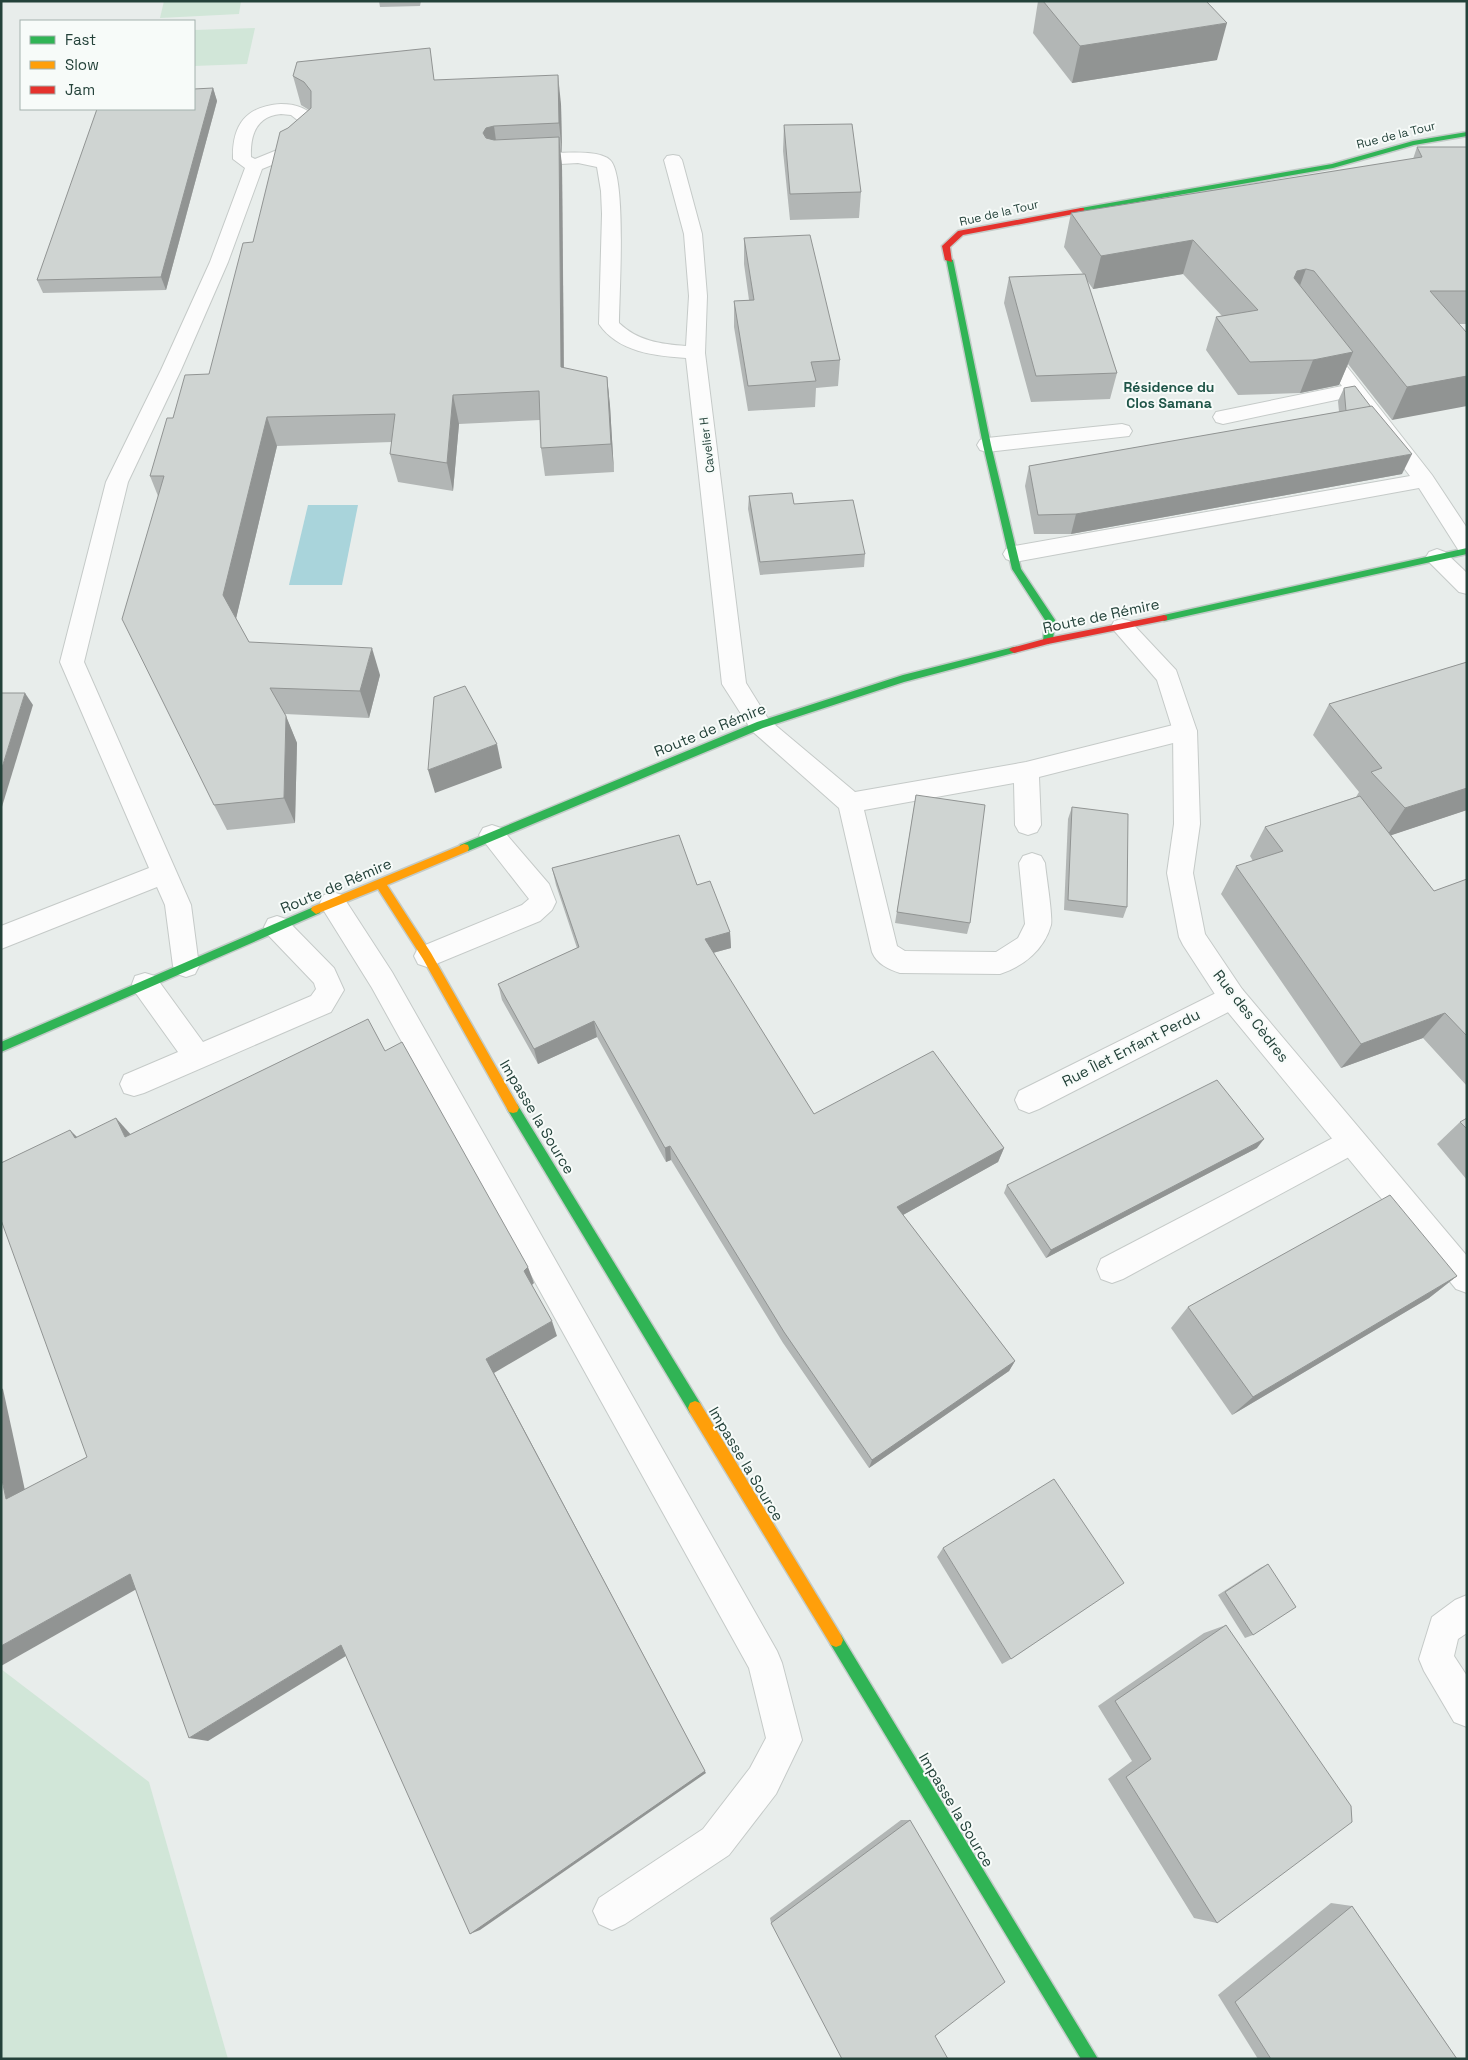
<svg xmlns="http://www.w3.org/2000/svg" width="1468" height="2060" font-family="'Space Grotesk',sans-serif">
<rect width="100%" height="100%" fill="#e8edeb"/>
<!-- green -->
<g fill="#d1e6d8">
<path d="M 164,1 L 241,1 L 239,14 L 160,18 Z"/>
<path d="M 255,28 L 247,64 L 194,66 L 194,30 Z"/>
<path d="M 1,1669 L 149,1782 L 228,2059 L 1,2059 Z"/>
</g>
<!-- water -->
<path fill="#a9d4db" d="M 308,505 L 358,505 L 342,585 L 289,585 Z"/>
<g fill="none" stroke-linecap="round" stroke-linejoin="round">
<!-- lane casing -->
<g stroke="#c5cac8" stroke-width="2">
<g id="lane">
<path d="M 281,104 C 296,104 309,108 317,121 L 316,137 L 294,156 L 262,169 L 228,262 L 181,370 L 128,482 L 84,662 L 191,905 L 199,966 L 195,974 L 186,977 L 177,974 L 173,966 L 165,905 L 157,887 L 1,949 L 1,926 L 149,868 L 60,662 L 106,482 L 161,370 L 210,262 L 245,168 L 233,159 C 232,125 246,106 281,104 ZM 281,114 L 291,115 L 300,122 L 299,135 L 282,148 L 255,159 L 251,157 C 250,134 257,116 281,114 Z"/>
<path d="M 1320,339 L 1327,341 L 1432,475 L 1467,528 L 1467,553 L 1459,551 L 1419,488 L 1014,562 L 1006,559 L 1003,554 L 1006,549 L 1014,546 L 1410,476 L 1350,397 L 1223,424 L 1216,422 L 1213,417 L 1216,412 L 1342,386 L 1310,345 L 1313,341 Z"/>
<path d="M 1122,424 L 1129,426 L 1132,431 L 1129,436 L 987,452 L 980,450 L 977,445 L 980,440 L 987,438 Z"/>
<path d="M 1437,549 L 1445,552 L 1467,573 L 1467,594 L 1459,592 L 1429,562 L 1426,557 L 1429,552 Z"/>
<path d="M 760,716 L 768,719 L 855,792 L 1026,762 L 1185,722 L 1193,725 L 1197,731 L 1193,737 L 1185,740 L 1039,777 L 1041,825 L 1037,832 L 1028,835 L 1019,832 L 1015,825 L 1014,783 L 864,810 L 897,946 L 905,951 L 996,952 L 1018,938 L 1025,924 L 1019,863 L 1023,856 L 1032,853 L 1041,856 L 1045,863 C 1046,875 1053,916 1051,925 C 1044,950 1024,966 1000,974 L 900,973 C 888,969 877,964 872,952 L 839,808 L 752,731 L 748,725 L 752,719 Z"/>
<path d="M 492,825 L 501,828 L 549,884 L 556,902 L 552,910 L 540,921 L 436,964 L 427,967 L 418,964 L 414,956 L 418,948 L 522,905 L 529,899 L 479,835 L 483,828 Z"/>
<path d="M 333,892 L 342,895 L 392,972 L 777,1651 L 782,1663 L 802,1740 L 776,1794 L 729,1855 L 625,1924 L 612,1930 L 599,1924 L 593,1911 L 599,1898 L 703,1829 L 750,1768 L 766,1738 L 749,1668 L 372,988 L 324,911 L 320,903 L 324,895 Z"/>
<path d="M 277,916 L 286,919 L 334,968 L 344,990 L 331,1012 L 144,1093 L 134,1096 L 124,1093 L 120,1084 L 124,1075 L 178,1052 L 135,992 L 132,984 L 135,976 L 145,973 L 155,976 L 203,1042 L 311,996 L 316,989 L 314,983 L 268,935 L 264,927 L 268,919 Z"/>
<path d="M 1232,985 L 1242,989 L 1246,997 L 1242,1005 L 1039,1109 L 1029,1113 L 1019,1109 L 1015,1100 L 1019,1091 Z"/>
<path d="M 1352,1128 L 1362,1132 L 1366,1141 L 1362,1150 L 1123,1279 L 1112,1283 L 1101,1279 L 1097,1269 L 1101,1259 Z"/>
<path d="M 1467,1595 L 1467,1633 L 1458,1639 L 1454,1656 L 1467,1676 L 1467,1727 L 1454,1722 L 1424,1671 L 1419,1659 L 1432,1617 L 1455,1600 Z"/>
</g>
</g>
<!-- street casing -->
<g stroke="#c5cac8" stroke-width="2">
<g id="street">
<path d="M 554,153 C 568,153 599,150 610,160 C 627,175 619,296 619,323 C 638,341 660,344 686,346 L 689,296 L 684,234 L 664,160 L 667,156 L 673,155 L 679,156 L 682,160 L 702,234 L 707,296 L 705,353 L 746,683 L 772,725 L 768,731 L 760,734 L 752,731 L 722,684 L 686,358 C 655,356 618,352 599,324 L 602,214 L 601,191 L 597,167 L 578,163 L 525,166 L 519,165 L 516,161 L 519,157 Z"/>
<path d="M 1122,619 L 1130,621 L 1176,670 L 1197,731 L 1200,824 L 1193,873 L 1205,934 L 1242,989 L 1467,1256 L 1467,1293 L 1456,1289 L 1222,1005 L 1183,945 L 1179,937 L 1167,873 L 1174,824 L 1173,731 L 1157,680 L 1111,627 L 1114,621 Z"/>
</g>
</g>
<!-- fast casing -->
<g stroke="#c3cbc8" stroke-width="3">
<g id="fast">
<path d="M 1467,132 L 1467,136 L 1414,145 L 1333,168 L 1081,212 L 1077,210 L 1081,208 L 1332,164 L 1413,141 Z"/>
<path d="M 946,258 L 953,260 L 991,445 L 1021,569 L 1055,620 L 1053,641 L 1048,644 L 1043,641 L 1045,620 L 1012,569 L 983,445 Z"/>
<path d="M 1467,548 L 1467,554 L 1164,621 L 1159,618 L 1164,615 Z"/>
<path d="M 1014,647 L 1017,648 L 1017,652 L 904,682 L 763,728 L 468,851 L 460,851 L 459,848 L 460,845 L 757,722 L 903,675 Z"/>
<path d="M 316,906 L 321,910 L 320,913 L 1,1052 L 1,1042 Z"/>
<path d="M 513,1103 L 517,1104 L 700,1403 L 702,1408 L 700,1413 L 695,1415 L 690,1413 L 509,1112 L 507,1108 L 509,1104 Z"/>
<path d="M 836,1633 L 841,1635 L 1098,2059 L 1081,2059 L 831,1645 L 829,1640 L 831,1635 Z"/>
</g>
</g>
<!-- slow casing -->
<g stroke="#c3cbc8" stroke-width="3">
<g id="slow">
<path d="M 464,844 L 468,845 L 469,848 L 468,851 L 387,885 L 431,953 L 517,1104 L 519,1108 L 517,1112 L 513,1113 L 509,1112 L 423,959 L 378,889 L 316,914 L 311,910 L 312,907 Z"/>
<path d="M 695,1401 L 700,1403 L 841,1635 L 843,1640 L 841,1645 L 836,1647 L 831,1645 L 690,1413 L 688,1408 L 690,1403 Z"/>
</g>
</g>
<!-- jam casing -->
<g stroke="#c3cbc8" stroke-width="3">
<g id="jam">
<path d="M 1081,208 L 1084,208 L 1084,212 L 963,235 L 950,247 L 952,262 L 945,260 L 942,246 L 958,231 Z"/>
<path d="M 1164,615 L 1167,616 L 1167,620 L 1048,644 L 1014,653 L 1009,650 L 1011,648 L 1048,638 Z"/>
</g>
</g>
<!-- lane -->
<use href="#lane" fill="#fcfcfc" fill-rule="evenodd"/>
<!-- street -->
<use href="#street" fill="#fcfcfc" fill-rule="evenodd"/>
<!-- fast -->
<use href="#fast" fill="#30b455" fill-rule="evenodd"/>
<!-- slow -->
<use href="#slow" fill="#ff9f0a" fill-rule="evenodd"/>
<!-- jam -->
<use href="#jam" fill="#e5322d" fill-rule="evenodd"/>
</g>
<!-- wall -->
<g fill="#b2b6b5">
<path d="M 379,1 L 421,1 L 420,6 L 380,7 Z"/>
<path d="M 1038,1 L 1043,1 L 1217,60 L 1072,83 L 1033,33 Z"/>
<path d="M 293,76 L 435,80 L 561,104 L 562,152 L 560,152 L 562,166 L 564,368 L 607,377 L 610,406 L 614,472 L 545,476 L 541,448 L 540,420 L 459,424 L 453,491 L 398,482 L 390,454 L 392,442 L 277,446 L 236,618 L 249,642 L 380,675 L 369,718 L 285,714 L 297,743 L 295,823 L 227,830 L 214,805 L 158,496 L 150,476 L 173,418 L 209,374 L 253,242 L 288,128 L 309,110 L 301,105 Z"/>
<path d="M 213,88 L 217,101 L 166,290 L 43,293 L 37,280 Z"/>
<path d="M 784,125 L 861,192 L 859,218 L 790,220 L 783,151 Z"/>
<path d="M 1417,147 L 1467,147 L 1467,324 L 1459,324 L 1392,420 L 1348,364 L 1339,385 L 1300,393 L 1238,395 L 1206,350 L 1216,317 L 1222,316 L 1183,274 L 1093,289 L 1086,279 L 1117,373 L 1110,399 L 1031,402 L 1004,303 L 1009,277 L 1083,274 L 1064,247 L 1071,213 L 1413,159 Z"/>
<path d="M 744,238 L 840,360 L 838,386 L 816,388 L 815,407 L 748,411 L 734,327 L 734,301 L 749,300 L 744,264 Z"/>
<path d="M 1344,388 L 1402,474 L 1071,534 L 1034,534 L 1025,486 L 1029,466 L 1339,412 L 1338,401 Z"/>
<path d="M 749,496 L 794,504 L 865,554 L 864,567 L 760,575 L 748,509 Z"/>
<path d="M 1467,662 L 1467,810 L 1391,835 L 1434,891 L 1467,879 L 1467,1086 L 1423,1038 L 1341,1068 L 1221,894 L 1236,866 L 1253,861 L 1250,856 L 1265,827 L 1356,797 L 1359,792 L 1313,735 L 1329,704 Z"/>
<path d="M 916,795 L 970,923 L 967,934 L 895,923 Z"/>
<path d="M 1072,807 L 1127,907 L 1123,918 L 1064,910 L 1068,819 Z"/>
<path d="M 552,868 L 697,885 L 730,932 L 731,948 L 713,953 L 814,1114 L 1004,1148 L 998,1162 L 903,1215 L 1015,1361 L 1009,1371 L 869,1468 L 783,1343 L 671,1160 L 666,1162 L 597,1037 L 538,1064 L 502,1000 L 498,984 L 577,948 L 556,885 Z"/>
<path d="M 1467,1118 L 1467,1180 L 1437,1144 L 1460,1122 Z"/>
<path d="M 1257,1148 L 1046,1258 L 1004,1193 L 1007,1185 Z"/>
<path d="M 1457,1276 L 1429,1298 L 1232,1415 L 1171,1328 L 1188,1307 Z"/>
<path d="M 943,1548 L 1011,1659 L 1002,1664 L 937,1557 Z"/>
<path d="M 1268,1564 L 1253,1635 L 1245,1638 L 1218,1595 L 1260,1568 Z"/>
<path d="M 1226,1625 L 1217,1923 L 1194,1918 L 1108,1779 L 1132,1761 L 1098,1706 L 1204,1633 Z"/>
<path d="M 901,1820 L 910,1820 L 935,2036 L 771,1923 L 770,1918 Z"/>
<path d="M 1331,1903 L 1352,1906 L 1457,2059 L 1258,2059 L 1218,1995 Z"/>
</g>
<!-- shaded-wall -->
<g fill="#919493">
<path d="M 1227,23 L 1217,60 L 1072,83 L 1080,46 Z"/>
<path d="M 558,75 L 561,104 L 562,152 L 559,123 Z"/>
<path d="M 213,88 L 217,101 L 166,290 L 161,277 Z"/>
<path d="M 494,126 L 498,155 L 483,133 L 486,128 Z"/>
<path d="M 559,137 L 562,166 L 564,396 L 561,367 Z"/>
<path d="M 1193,240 L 1183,274 L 1093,289 L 1101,256 Z"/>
<path d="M 1306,269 L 1294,302 L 1294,278 L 1297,271 Z"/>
<path d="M 1353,352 L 1339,385 L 1300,393 L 1313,360 Z"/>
<path d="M 1467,367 L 1467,406 L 1392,420 L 1407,387 Z"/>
<path d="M 607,377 L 610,406 L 614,472 L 611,444 Z"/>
<path d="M 453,395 L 459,424 L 453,491 L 447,463 Z"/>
<path d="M 267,417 L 277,446 L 235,623 L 223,595 Z"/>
<path d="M 1412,454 L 1402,474 L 1071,534 L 1076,514 Z"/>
<path d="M 372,648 L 380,675 L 369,718 L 360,691 Z"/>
<path d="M 25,693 L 33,705 L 1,810 L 1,771 Z"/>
<path d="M 286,716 L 297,743 L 295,823 L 284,798 Z"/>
<path d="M 497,744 L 502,768 L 435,793 L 428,770 Z"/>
<path d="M 1467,788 L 1467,810 L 1386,837 L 1405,808 Z"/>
<path d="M 730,932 L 731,948 L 705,955 L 705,939 Z"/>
<path d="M 1445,1013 L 1423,1038 L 1341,1068 L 1361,1044 Z"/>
<path d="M 594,1021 L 597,1037 L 538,1064 L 534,1049 Z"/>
<path d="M 116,1118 L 133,1137 L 125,1137 Z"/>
<path d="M 70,1130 L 89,1149 L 75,1138 Z"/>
<path d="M 1264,1139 L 1257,1148 L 1046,1258 L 1051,1250 Z"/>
<path d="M 670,1146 L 671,1160 L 666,1162 L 665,1148 Z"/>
<path d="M 1004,1148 L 998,1162 L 894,1220 L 897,1207 Z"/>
<path d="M 528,1267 L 534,1283 L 530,1287 L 524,1271 Z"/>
<path d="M 1457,1276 L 1429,1298 L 1232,1415 L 1253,1397 Z"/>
<path d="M 552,1321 L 557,1336 L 494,1373 L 706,1773 L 480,1930 L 470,1934 L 486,1359 Z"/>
<path d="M 1015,1361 L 1009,1371 L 869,1468 L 872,1460 Z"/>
<path d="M 1,1388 L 3,1389 L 29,1509 L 6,1499 L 1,1475 Z"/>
<path d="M 130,1574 L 149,1582 L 1,1666 L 1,1646 Z"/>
<path d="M 341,1645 L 354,1651 L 208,1741 L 189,1738 Z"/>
</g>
<!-- building -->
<g fill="#cfd4d2" stroke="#919493">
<path d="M 1043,1 L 1206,1 L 1227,23 L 1080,46 Z"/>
<path d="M 430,48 L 434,80 L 558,75 L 559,123 L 494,126 L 486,128 L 483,133 L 486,138 L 494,140 L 559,137 L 561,367 L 607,377 L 611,444 L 541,448 L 539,391 L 453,395 L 447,463 L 390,454 L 395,414 L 267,417 L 223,595 L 249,642 L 372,648 L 360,691 L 270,688 L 286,716 L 284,798 L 214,805 L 122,619 L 164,476 L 150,476 L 167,418 L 173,418 L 185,375 L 209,374 L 243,243 L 253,242 L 280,132 L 288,128 L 311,108 L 311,91 L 304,82 L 293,76 L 297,62 Z"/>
<path d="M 213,88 L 161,277 L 37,280 L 97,109 L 194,109 L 194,89 Z"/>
<path d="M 852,124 L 861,192 L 790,194 L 784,125 Z"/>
<path d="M 1417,147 L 1467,147 L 1467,291 L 1430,291 L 1467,333 L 1467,376 L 1407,387 L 1314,271 L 1306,269 L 1297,271 L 1294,278 L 1353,352 L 1313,360 L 1250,362 L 1216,317 L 1258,310 L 1193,240 L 1101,256 L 1071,213 L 1422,157 Z"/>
<path d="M 810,235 L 840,360 L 811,362 L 816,381 L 748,386 L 734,301 L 754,300 L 744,238 Z"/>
<path d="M 1085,274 L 1117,373 L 1036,376 L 1009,277 Z"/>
<path d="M 1355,386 L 1371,407 L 1346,411 L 1344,388 Z"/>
<path d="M 1372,406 L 1412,454 L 1076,514 L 1038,515 L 1029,466 Z"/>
<path d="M 792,493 L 794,504 L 853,500 L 865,554 L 760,562 L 749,496 Z"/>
<path d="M 1467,662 L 1467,788 L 1405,808 L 1371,772 L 1382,768 L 1329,704 Z"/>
<path d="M 465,686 L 497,744 L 428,770 L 434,697 Z"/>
<path d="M 1,693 L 25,693 L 1,771 Z"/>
<path d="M 916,795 L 985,805 L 970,923 L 897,912 Z"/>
<path d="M 1360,796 L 1434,891 L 1467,879 L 1467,1036 L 1445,1013 L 1361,1044 L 1236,866 L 1283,851 L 1265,827 Z"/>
<path d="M 1072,807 L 1128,814 L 1127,907 L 1068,900 Z"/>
<path d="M 679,835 L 697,885 L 710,881 L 730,932 L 705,939 L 814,1114 L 933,1051 L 1004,1148 L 897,1207 L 1015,1361 L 872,1460 L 784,1332 L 670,1146 L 665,1148 L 594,1021 L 534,1049 L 498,984 L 579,947 L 552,868 Z"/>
<path d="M 368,1019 L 385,1051 L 402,1042 L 528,1267 L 524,1271 L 552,1321 L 486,1359 L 705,1771 L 470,1934 L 341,1645 L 189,1738 L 130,1574 L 1,1646 L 1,1475 L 6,1499 L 87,1457 L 1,1220 L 1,1163 L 70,1130 L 75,1138 L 116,1118 L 125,1137 Z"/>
<path d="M 1217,1080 L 1264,1139 L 1051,1250 L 1007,1185 Z"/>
<path d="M 1467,1118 L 1467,1129 L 1460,1122 Z"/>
<path d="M 1390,1195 L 1457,1276 L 1253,1397 L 1188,1307 Z"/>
<path d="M 1054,1479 L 1124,1583 L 1011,1659 L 943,1548 Z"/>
<path d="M 1268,1564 L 1296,1607 L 1253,1635 L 1225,1592 Z"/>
<path d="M 1226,1625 L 1351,1806 L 1352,1822 L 1217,1923 L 1126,1777 L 1151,1759 L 1115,1701 Z"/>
<path d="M 910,1820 L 1005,1982 L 935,2036 L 948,2059 L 842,2059 L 771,1923 Z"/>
<path d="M 1352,1906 L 1457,2059 L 1271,2059 L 1235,2002 Z"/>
</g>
<g text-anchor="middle" stroke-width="4" stroke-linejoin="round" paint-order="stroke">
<!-- far-street labels -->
<g font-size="12" fill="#24423a" stroke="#f7fbf9">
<text transform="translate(1396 135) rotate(-14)" y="4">Rue de la Tour</text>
<text transform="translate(999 213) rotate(-13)" y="4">Rue de la Tour</text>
<text transform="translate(707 445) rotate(-97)" y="4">Cavelier H</text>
</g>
<!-- far-neighbourhood labels -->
<g font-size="14" font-weight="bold" fill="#1f5548" stroke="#f7fbf9">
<text x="1169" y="392">Résidence du<tspan x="1169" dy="16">Clos Samana</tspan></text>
</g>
<!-- street labels -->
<g font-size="15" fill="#24423a" stroke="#f7fbf9">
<text transform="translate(1101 616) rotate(-12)" y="5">Route de Rémire</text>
<text transform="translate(710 730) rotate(-22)" y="5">Route de Rémire</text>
<text transform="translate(336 886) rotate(-23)" y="5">Route de Rémire</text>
<text transform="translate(1251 1016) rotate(52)" y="5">Rue des Cèdres</text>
<text transform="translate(1131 1048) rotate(-27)" y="5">Rue Îlet Enfant Perdu</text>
<text transform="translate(537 1117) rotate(59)" y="5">Impasse la Source</text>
<text transform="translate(746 1464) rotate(59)" y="5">Impasse la Source</text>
<text transform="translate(956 1810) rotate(59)" y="5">Impasse la Source</text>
</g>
</g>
<!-- border -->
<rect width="1468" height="2060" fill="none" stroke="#24423a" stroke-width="5"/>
<!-- legend -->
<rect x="20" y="20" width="175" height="90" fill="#f7fbf9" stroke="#a3b1ad"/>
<rect x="30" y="36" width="25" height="8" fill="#30b455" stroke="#a3b1ad"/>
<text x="65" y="45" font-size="15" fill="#24423a">Fast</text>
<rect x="30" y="61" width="25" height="8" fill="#ff9f0a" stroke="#a3b1ad"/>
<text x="65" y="70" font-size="15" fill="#24423a">Slow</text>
<rect x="30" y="86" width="25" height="8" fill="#e5322d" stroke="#a3b1ad"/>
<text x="65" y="95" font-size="15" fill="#24423a">Jam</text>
</svg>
